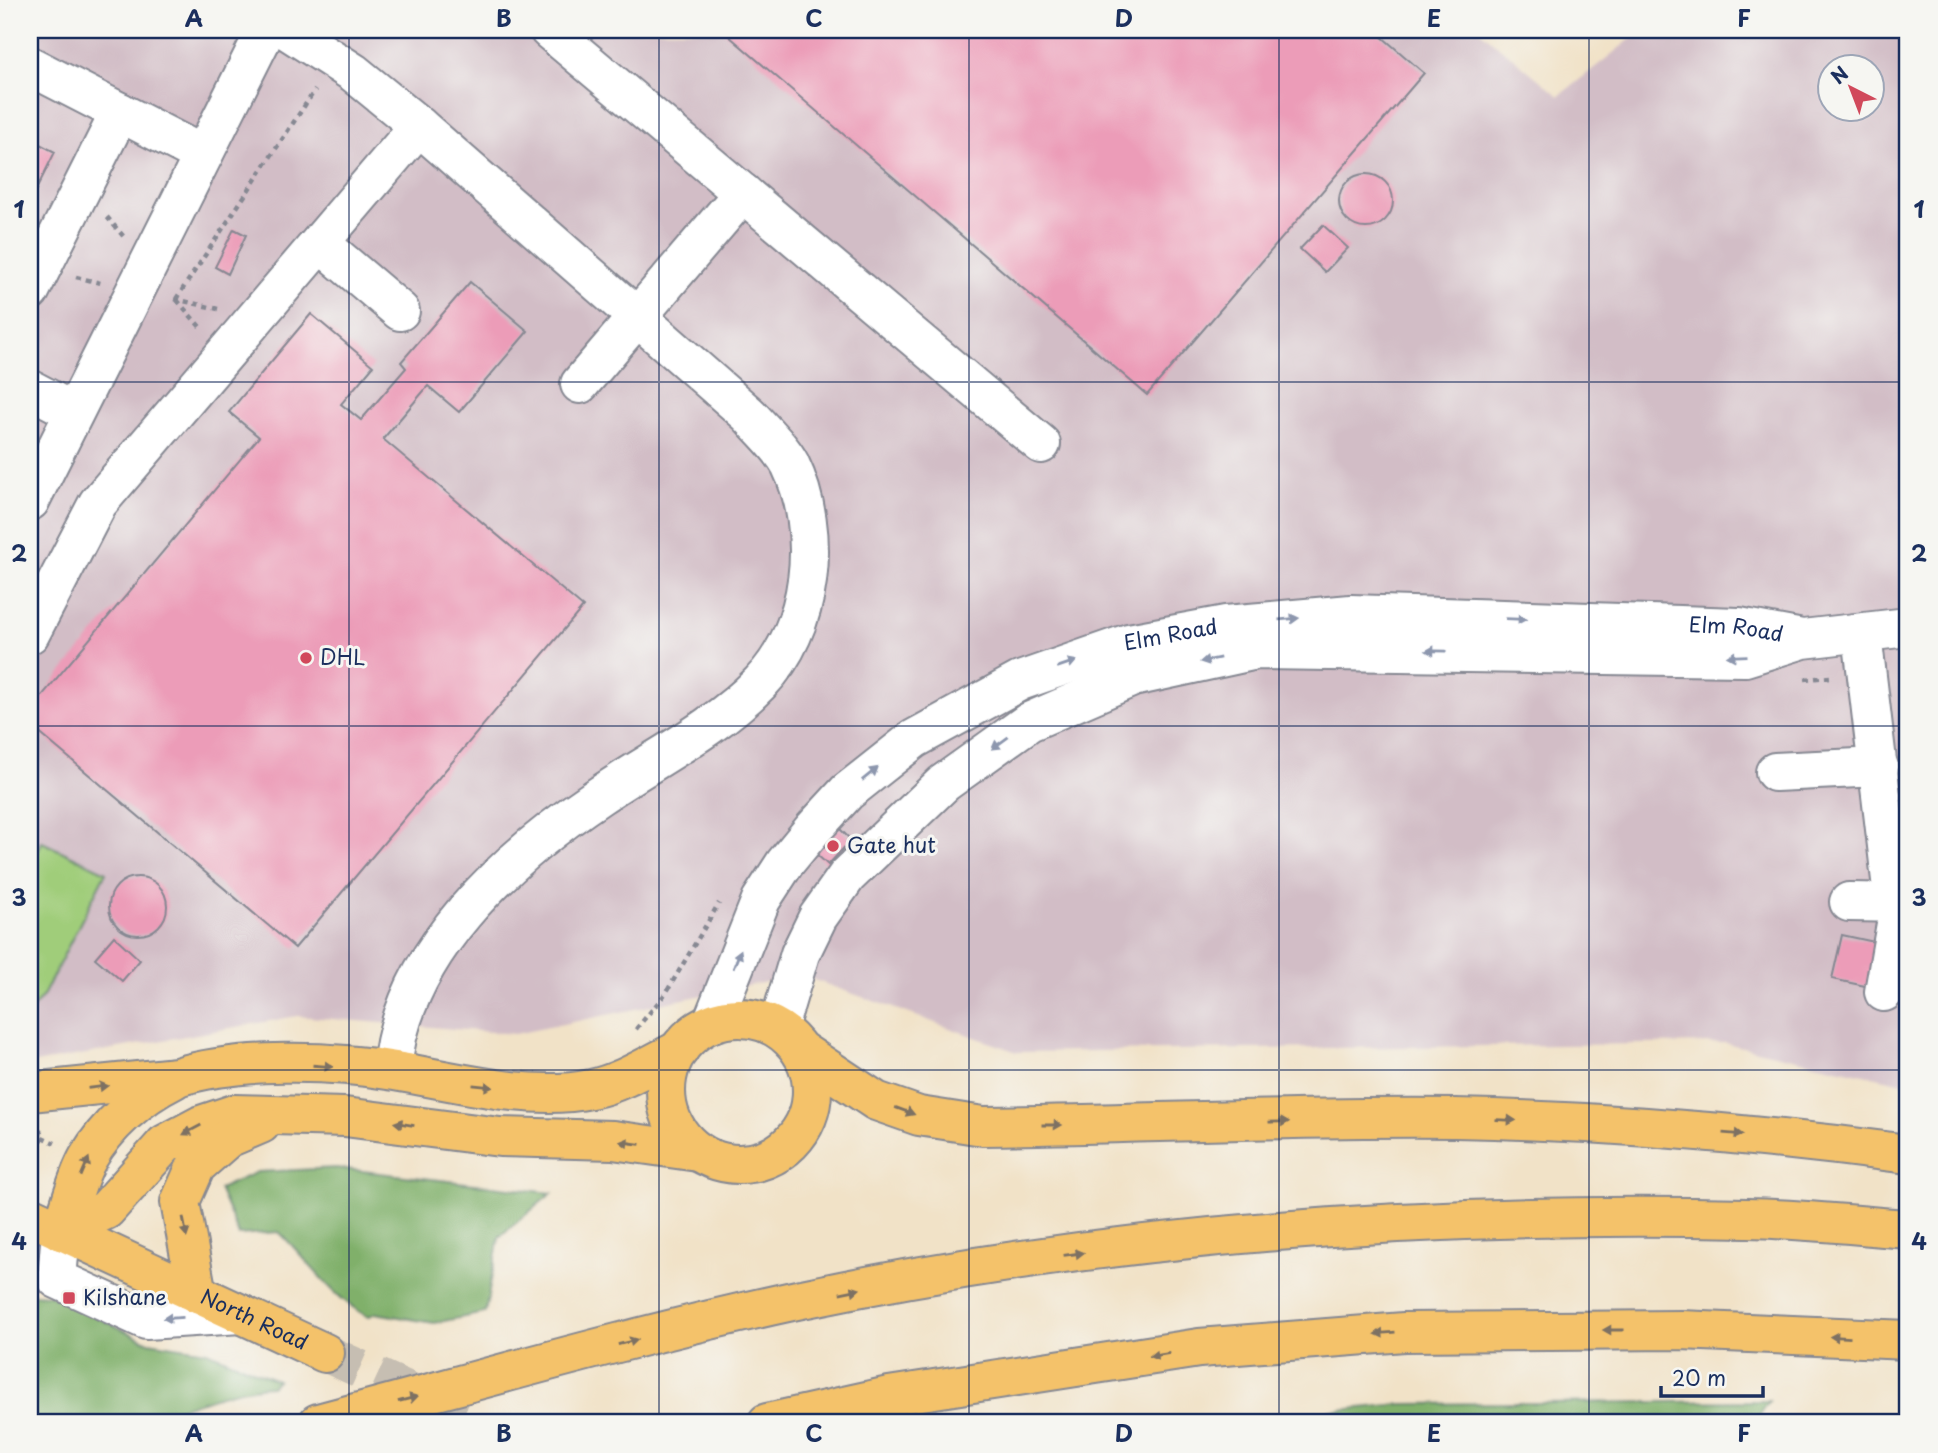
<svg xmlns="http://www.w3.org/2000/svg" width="1938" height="1453" font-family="'Playpen Sans',sans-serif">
<rect width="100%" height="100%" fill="#f6f6f2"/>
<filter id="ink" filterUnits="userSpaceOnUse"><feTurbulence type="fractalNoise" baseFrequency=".0143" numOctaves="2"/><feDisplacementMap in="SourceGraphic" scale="14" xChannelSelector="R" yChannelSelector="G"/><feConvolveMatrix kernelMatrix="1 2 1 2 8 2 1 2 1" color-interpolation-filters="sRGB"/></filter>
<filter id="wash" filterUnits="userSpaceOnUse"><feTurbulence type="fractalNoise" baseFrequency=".00686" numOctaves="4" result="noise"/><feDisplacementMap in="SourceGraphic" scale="28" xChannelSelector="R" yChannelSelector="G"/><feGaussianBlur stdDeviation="1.57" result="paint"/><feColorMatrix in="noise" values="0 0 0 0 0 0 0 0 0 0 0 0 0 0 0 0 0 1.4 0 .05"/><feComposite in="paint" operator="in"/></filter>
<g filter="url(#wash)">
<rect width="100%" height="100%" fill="#f1e2c7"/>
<!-- industrial -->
<path fill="#d2bdc6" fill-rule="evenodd" d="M 30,30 L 1479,30 L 1559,96 L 1642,30 L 1908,30 L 1908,1084 L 1725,1043 L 1017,1052 L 800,975 L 515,1034 L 297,1016 L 30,1064 ZM 1829,66 L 1871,66 L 1871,108 L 1829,108 Z"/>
<!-- green -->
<path fill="#a0cd7a" stroke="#5e7e6c" stroke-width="2" d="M 42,842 L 106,872 L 43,996 L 30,1011 L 30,867 Z"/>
<!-- forest -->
<g fill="#80b06a" stroke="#4e7064" stroke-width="2">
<path d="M 336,1168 L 552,1193 L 499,1237 L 485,1313 L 434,1323 L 375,1313 L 368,1317 C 326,1292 313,1265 279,1232 L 239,1235 L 219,1189 L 257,1172 Z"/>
<path d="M 30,1294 L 51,1295 L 149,1342 L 207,1351 L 277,1380 L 271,1386 C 220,1388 169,1418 117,1423 C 89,1426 58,1423 30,1423 Z"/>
<path d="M 1769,1401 L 1754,1423 L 1204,1423 L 1401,1404 Z"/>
</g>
<g id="blocks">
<!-- building -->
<g fill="#ec9cb8">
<path d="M 722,30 L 1374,30 L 1424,73 L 1147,395 Z"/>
<path d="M 30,139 L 55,152 L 30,202 Z"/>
<circle cx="1366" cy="201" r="27"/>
<path d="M 1323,225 L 1348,248 L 1325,272 L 1300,249 Z"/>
<path d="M 234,229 L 246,235 L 228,274 L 215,267 Z"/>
<path d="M 470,282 L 528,331 L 459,412 L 428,386 L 383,439 L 583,607 L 295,948 L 30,725 L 30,710 L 259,437 L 229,412 L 311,314 L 373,366 L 341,404 L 361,420 L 406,368 L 401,362 Z"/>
<path d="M 839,828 L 851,840 L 828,865 L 815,853 Z"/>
<path d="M 30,832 L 37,835 L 30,849 Z"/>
<circle cx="138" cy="906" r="29"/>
<path d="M 1842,935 L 1879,943 L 1870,987 L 1832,979 Z"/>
<path d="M 114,936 L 140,960 L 122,981 L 95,958 Z"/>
</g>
</g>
</g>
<g filter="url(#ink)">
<use href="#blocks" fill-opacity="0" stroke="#868892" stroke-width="2"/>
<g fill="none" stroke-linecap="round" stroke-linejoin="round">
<!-- major-tunnel -->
<path stroke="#c6beb2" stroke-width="38" stroke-dasharray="38 19" stroke-linecap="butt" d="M 325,1353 L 480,1423"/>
<!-- minor casing -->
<g stroke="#868892" stroke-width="42">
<g id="minor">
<path d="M 287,30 L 354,73 L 419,126 L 749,415 C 762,430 781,447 790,464 C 823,532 813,629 760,683 C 714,730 653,759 599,796 C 507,858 401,953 392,1070"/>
<path d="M 549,30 L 1041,444"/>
<path d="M 30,66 L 203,155"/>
<path d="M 320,243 L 400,311"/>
<path d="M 30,291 L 120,112"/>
<path d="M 580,384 L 743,193"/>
<path d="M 30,389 L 74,412"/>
<path d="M 30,501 L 266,30"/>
<path d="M 30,634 L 98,503 L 419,126"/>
<path d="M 1862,634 L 1891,880 L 1900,901 L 1884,992"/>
<path d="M 1775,772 L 1879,767"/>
<path d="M 1849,902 L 1908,903"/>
<path id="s1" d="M 712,1023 L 761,900 L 785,863 L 813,829 L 847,792 L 914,739 L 1020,681 L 1129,643 L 1226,625 L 1351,614 L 1739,627 L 1797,638"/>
<path d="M 778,1028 L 800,954 L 818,917 L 847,876 L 944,783 L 1029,722 L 1133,677 L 1257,650 L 1745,657 L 1803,639 L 1908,627"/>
<path d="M 61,1231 L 57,1279 L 146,1320 L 241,1314"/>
</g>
</g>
<!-- major casing -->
<g stroke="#868892" stroke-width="42">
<g id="major">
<circle cx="739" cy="1091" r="73"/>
<path d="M 30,1092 L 177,1077 C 238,1058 331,1060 395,1071 C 455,1081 530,1102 591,1089 C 621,1083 651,1064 679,1050"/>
<path id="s2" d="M 30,1216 L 325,1353"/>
<path d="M 61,1231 L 106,1210 L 165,1144 L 201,1125 L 234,1114 L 345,1117 L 500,1137 L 613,1140 L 698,1152"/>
<path d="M 61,1231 C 70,1208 76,1179 88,1158 C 107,1125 139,1097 173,1080"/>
<path d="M 197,1294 L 180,1202 L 196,1166 L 228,1138 L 261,1124"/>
</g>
</g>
<!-- highway casing -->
<g stroke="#868892" stroke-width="42">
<g id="highway">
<path d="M 801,1051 L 876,1101 L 919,1116 L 983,1126 C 1140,1124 1298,1116 1455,1118 C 1606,1121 1758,1134 1908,1154"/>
<path d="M 318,1423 C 477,1381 636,1335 797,1300 C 1108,1234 1429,1211 1747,1218 C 1800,1219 1855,1225 1908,1229"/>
<path d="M 767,1423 L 889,1396 L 1199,1348 L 1404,1332 L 1681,1330 L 1908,1340"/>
</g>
</g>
<!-- path -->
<g stroke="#868892" stroke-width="4.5" stroke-dasharray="5 5" stroke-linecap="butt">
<path d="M 107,217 L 124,237"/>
<path d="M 76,277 L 101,283"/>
<path d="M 175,299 L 218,309"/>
<path d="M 176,299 L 315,90"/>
<path d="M 177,300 L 201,328"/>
<path d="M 1805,679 L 1831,677"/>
<path d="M 636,1029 L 666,993 L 719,903"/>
<path d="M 42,1137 L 55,1143"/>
<path d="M 30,1161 L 42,1137 L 39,1127"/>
</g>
<!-- minor -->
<use href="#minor" stroke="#fff" stroke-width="38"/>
<!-- major -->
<use href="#major" stroke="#f4c26a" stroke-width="38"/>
<!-- highway -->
<use href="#highway" stroke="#f4c26a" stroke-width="38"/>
</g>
<!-- one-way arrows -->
<defs><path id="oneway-solid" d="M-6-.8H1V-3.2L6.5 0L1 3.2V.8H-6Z" transform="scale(1.75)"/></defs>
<g fill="#8d97ae">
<use href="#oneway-solid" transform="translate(1289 619) rotate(-5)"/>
<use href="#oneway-solid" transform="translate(1516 619) rotate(2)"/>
<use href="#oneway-solid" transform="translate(1436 651) rotate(-179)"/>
<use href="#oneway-solid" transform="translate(1737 656) rotate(178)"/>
<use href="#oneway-solid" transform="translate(1210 660) rotate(168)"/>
<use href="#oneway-solid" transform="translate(1067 664) rotate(-19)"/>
<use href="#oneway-solid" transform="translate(1000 743) rotate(144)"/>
<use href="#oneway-solid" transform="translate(870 774) rotate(-39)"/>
<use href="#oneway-solid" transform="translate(737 959) rotate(-68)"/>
<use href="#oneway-solid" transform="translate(173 1318) rotate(177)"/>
</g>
<g fill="#7d7163">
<use href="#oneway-solid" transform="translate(323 1066) rotate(4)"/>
<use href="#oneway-solid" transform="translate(483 1086) rotate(6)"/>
<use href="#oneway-solid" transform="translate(98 1087) rotate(-7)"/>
<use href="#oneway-solid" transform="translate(905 1111) rotate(20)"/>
<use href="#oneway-solid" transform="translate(1506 1120) rotate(2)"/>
<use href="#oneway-solid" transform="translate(1279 1122) rotate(-1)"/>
<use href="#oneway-solid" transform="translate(404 1124) rotate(-171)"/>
<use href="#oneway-solid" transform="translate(1052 1125)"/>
<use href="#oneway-solid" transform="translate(192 1130) rotate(152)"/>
<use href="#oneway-solid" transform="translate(1733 1134) rotate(5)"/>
<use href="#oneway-solid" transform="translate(630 1143) rotate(-172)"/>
<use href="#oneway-solid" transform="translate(85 1167) rotate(-67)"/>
<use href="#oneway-solid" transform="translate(185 1227) rotate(79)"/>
<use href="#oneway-solid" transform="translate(1074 1254) rotate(-8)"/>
<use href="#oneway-solid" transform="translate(850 1291) rotate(-11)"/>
<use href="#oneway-solid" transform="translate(1613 1330) rotate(180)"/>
<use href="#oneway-solid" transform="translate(1385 1333) rotate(175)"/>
<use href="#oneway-solid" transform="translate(1840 1337) rotate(-177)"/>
<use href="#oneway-solid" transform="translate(628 1342) rotate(-14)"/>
<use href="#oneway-solid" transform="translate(1159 1355) rotate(171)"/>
<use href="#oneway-solid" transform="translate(408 1399) rotate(-15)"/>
</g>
</g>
<!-- grid -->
<path fill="none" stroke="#1b2f5e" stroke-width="2" stroke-opacity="0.55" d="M 349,30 L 349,1423M 659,30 L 659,1423M 969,30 L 969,1423M 1279,30 L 1279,1423M 1589,30 L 1589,1423M 30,382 L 1908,382M 30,726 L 1908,726M 30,1070 L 1908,1070"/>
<!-- markers -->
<g fill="#d1495b" stroke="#f6f6f2" stroke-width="2.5">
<circle cx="306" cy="658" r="7"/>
<circle cx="833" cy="846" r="7"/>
<rect x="62" y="1291" width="14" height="14" rx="3.5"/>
</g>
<g text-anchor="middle" stroke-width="6" stroke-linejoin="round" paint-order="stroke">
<!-- street labels -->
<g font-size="21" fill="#1b2f5e" stroke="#f6f6f2">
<text dy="7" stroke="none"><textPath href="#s1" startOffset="1202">Elm Road</textPath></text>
<text dy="7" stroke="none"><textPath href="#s1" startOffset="635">Elm Road</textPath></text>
<text dy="7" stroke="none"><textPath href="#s2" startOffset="247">North Road</textPath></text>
</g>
<!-- poi labels -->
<g font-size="21" fill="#1b2f5e" stroke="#f6f6f2" text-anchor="start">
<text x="320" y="665">DHL</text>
<text x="847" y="853">Gate hut</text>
<text x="83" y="1305">Kilshane</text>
</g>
</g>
<!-- margin -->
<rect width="1938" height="1453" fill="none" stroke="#f6f6f2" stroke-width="77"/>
<!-- north arrow -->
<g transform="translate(1851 88) rotate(318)"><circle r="33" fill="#f6f6f2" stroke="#9ea6b7" stroke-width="2"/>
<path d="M0-5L12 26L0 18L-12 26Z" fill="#d1495b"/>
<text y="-10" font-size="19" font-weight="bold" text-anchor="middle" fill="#1b2f5e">N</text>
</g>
<!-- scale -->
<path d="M1661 1386v10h102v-10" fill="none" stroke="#1b2f5e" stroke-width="3.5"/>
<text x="1672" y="1386" font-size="21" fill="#1b2f5e" stroke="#f6f6f2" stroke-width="5" paint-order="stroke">20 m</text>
<rect x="38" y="38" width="1861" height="1376" fill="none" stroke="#1b2f5e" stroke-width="2.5"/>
<g font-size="23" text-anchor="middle" font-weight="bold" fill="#1b2f5e">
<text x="194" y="27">A</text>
<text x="504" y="27">B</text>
<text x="814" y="27">C</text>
<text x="1124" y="27">D</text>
<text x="1434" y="27">E</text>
<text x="1744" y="27">F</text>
<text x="19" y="218">1</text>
<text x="1919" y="218">1</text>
<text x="19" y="562">2</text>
<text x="1919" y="562">2</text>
<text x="19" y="906">3</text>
<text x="1919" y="906">3</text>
<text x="19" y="1250">4</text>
<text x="1919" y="1250">4</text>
<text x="194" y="1442">A</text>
<text x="504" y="1442">B</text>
<text x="814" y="1442">C</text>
<text x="1124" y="1442">D</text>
<text x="1434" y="1442">E</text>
<text x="1744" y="1442">F</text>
</g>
</svg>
